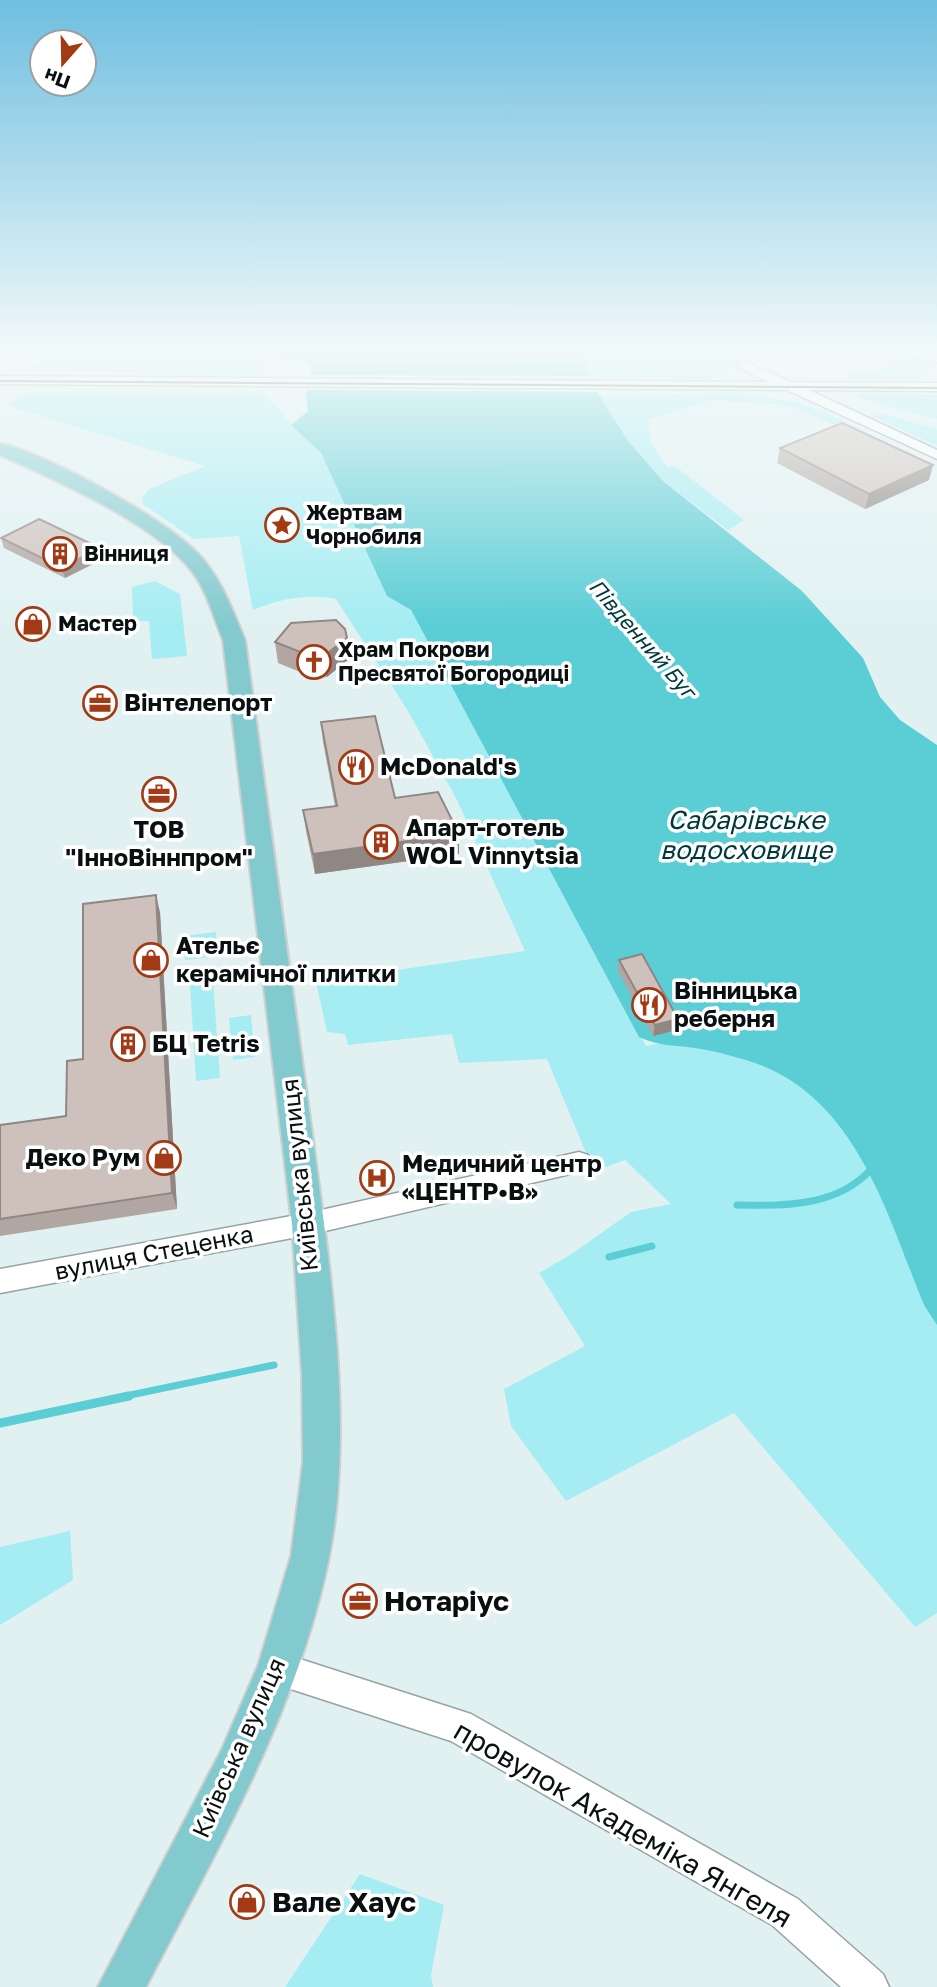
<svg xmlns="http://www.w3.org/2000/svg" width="937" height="1987" font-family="'Golos Text',sans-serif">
<rect width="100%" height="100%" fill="#e1f1f2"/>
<!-- green -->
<g fill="#a5edf2">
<path d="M 120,348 L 239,348 L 263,362 L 261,374 L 28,370 L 28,365 L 96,355 L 95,351 Z"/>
<path d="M 581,348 L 742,348 L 741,365 L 723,376 L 704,380 L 589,376 L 588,365 Z"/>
<path d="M 902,353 L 937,362 L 922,374 L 923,379 L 850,379 L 843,373 L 876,373 Z"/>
<path d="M 28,393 L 262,393 L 321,453 L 387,596 L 411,610 L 646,1046 L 691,1036 L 765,1005 L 937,1263 L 937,1613 L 915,1627 L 734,1413 L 566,1501 L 511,1426 L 504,1389 L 585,1346 L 539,1273 L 573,1253 L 631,1212 L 671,1204 L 625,1160 L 603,1168 L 591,1165 L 547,1059 L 459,1063 L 452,1034 L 348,1045 L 345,1034 L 327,1032 L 316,982 L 525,951 L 457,800 L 408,711 L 336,599 C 309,593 277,599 253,610 L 239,536 L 194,539 L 143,504 L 142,498 L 149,489 L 205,466 L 5,405 Z"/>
<path d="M 743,393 L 799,403 L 827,413 L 937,468 L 787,405 L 712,400 L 648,420 L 651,443 L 667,467 L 675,466 L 744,520 L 728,530 L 663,481 L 628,441 L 599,395 Z"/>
<path d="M 859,393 L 937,395 L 937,419 L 858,398 Z"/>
<path d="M 876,412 L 937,429 L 937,446 L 872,416 Z"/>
<path d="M 155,581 L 180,594 L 187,656 L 152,659 L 149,621 L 133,621 L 132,587 Z"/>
<path d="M 216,932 L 217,956 L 185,960 L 183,936 Z"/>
<path d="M 212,967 L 220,1078 L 196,1081 L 189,969 Z"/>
<path d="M 251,1015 L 255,1057 L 233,1060 L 229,1018 Z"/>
<path d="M 70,1531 L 73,1580 L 0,1625 L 0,1547 Z"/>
<path d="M 360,1874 L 444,1905 L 431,1975 L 433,1987 L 285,1987 Z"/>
</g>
<!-- water -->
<path fill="#5acdd5" d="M 255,348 L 581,348 L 588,365 L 589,384 L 599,395 L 628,441 L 663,481 L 802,591 L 863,658 L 880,697 L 900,720 L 937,745 L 937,1325 L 924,1305 C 887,1215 858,1102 758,1064 C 740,1058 720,1052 701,1049 C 679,1045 660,1047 639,1037 L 411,610 L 387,596 L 321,453 L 291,425 L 308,411 L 306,393 L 312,368 L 302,360 L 274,358 Z"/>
<!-- pier -->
<path fill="#e1f1f2" d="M 308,375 L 592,376 L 592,383 L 602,392 L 303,390 Z"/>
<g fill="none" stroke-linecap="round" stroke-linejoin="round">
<!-- stream-far1 -->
<g stroke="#5acdd5" stroke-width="7">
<path d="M 737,1205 C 783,1206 839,1207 872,1168"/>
<path d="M 609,1257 L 652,1246"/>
<path d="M 121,1397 L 274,1365"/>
</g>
<!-- stream -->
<path stroke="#5acdd5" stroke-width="9" d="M 0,1423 L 129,1396"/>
<!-- minor casing -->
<g stroke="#95a3a4" stroke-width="3">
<g id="minor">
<path d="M 888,348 L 909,348 L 937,354 L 937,362 Z"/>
<path d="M 744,361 L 791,382 L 937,383 L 937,391 L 809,390 L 937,450 L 937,459 L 787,390 L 0,384 L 0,376 L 769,382 L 739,368 L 739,362 Z"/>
<path d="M 579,1152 L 588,1155 L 592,1162 L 588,1169 L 579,1172 L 308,1235 L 0,1293 L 0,1269 L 308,1213 Z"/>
<path d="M 278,1652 L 471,1714 L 798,1899 L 883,1974 L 889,1987 L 841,1987 L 772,1925 L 451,1741 L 266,1681 L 261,1669 L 266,1657 Z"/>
</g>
</g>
<!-- major casing -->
<g stroke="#cecfcf" stroke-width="4">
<path id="major" d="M 0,443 C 49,455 171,521 203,559 C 223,583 233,612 245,640 C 266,797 287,954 309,1111 C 327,1248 356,1422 329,1557 C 298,1711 217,1849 146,1987 L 98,1987 L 222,1749 L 258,1666 L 291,1556 L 303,1462 L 302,1375 L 292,1224 L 223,640 C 215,621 209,598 198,580 C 167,528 55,480 0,455 Z"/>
</g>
<!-- minor -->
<use href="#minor" fill="#fff" fill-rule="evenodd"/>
<!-- major -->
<use href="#major" fill="#83cacf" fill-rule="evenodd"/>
<!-- tram -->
<path stroke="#3b4343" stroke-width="2" d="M 0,381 L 937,388"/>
</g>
<!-- wall -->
<g fill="#b1a6a2">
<path d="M 780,448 L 929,480 L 865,509 L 777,463 Z"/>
<path d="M 1,538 L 103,559 L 65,578 L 4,548 Z"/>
<path d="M 347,638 L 349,659 L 327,677 L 315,678 L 278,663 L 275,642 Z"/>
<path d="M 321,722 L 395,798 L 459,854 L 315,874 L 306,831 L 303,810 L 335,806 L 323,742 Z"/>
<path d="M 160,912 L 177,1209 L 0,1236 L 0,1125 L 66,1116 L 83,1059 Z"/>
<path d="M 619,960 L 677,1030 L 653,1036 L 618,971 Z"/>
</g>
<!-- shaded-wall -->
<g fill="#908784">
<path d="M 933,465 L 929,480 L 865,509 L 869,494 Z"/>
<path d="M 100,548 L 103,559 L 65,578 L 62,568 Z"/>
<path d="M 347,638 L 349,659 L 327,677 L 325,655 Z"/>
<path d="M 459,834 L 459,854 L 315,874 L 313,854 Z"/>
<path d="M 156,895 L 160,912 L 177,1209 L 172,1193 Z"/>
<path d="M 678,1019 L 677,1030 L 653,1036 L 655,1025 Z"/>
</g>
<!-- building -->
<g fill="#cec1bc" stroke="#908784" stroke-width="2">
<path d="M 842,423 L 933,465 L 869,494 L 780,448 Z"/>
<path d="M 39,519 L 100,548 L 62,568 L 1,538 Z"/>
<path d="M 336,620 L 345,629 L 347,638 L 325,655 L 313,657 L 275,642 L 291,623 Z"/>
<path d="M 375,716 L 395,798 L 438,792 L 459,834 L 313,854 L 303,810 L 337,806 L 321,722 Z"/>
<path d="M 156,895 L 172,1193 L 0,1219 L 0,1125 L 66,1116 L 67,1061 L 83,1059 L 83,904 Z"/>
<path d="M 642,954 L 678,1019 L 655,1025 L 619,960 Z"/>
</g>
<!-- sky -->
<linearGradient id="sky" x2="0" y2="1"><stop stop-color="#6fbee0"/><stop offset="0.56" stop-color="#f2f9f9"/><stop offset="1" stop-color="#f2f9f9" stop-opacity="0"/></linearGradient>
<rect width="937" height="626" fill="url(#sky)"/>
<!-- icons -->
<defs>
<g id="sight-ring" transform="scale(1.75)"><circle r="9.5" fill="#fff" stroke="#a23b15" stroke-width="1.5"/><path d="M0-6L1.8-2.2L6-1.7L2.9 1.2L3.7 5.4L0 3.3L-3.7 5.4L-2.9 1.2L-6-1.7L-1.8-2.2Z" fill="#a23b15"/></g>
<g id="building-ring" transform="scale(1.75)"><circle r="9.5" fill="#fff" stroke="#a23b15" stroke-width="1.5"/><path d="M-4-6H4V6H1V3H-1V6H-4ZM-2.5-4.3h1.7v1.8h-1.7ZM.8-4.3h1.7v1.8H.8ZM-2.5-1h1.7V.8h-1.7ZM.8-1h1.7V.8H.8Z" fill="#a23b15"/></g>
<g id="shop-ring" transform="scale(1.75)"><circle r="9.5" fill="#fff" stroke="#a23b15" stroke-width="1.5"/><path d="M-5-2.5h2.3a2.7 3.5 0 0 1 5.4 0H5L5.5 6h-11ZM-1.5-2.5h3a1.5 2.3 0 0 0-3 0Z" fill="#a23b15"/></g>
<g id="church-ring" transform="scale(1.75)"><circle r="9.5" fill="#fff" stroke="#a23b15" stroke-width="1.5"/><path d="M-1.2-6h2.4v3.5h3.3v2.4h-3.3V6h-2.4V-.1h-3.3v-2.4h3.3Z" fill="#a23b15"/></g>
<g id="office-ring" transform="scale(1.75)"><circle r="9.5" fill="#fff" stroke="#a23b15" stroke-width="1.5"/><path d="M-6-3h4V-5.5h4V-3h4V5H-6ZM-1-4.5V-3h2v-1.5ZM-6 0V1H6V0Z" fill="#a23b15"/></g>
<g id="restaurant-ring" transform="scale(1.75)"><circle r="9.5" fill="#fff" stroke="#a23b15" stroke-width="1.5"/><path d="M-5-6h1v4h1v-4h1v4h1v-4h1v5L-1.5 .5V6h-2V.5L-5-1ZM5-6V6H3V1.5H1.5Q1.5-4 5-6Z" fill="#a23b15"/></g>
<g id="hospital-ring" transform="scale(1.75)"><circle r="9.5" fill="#fff" stroke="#a23b15" stroke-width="1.5"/><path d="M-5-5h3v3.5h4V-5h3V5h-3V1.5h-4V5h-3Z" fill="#a23b15"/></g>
</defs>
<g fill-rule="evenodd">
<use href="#sight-ring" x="282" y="525"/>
<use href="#building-ring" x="60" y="554"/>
<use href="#shop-ring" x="33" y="624"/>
<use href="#church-ring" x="314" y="662"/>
<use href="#office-ring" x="100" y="703"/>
<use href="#restaurant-ring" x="356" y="767"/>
<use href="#office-ring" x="159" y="794"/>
<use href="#building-ring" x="381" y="842"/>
<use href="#shop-ring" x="151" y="960"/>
<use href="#restaurant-ring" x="649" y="1005"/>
<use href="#building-ring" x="128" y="1044"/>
<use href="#shop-ring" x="164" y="1158"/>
<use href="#hospital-ring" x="377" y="1178"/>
<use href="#office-ring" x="360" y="1601"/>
<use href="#shop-ring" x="247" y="1902"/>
</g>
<g text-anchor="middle" stroke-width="7" stroke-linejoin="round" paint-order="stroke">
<!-- far-poi labels -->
<g font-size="21" font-weight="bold" fill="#0a1010" stroke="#fff" text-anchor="start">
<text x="306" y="520">Жертвам<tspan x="306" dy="24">Чорнобиля</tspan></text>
<text x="84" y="561">Вінниця</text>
<text x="58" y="631">Мастер</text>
<text x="338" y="657">Храм Покрови<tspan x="338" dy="24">Пресвятої Богородиці</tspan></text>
</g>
<!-- far-water labels -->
<g font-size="21" font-style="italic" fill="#00393c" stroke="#fff">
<text transform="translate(642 639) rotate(49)" y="7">Південний Буг</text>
</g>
<!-- poi labels -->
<g font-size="24" font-weight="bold" fill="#0a1010" stroke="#fff" text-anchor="start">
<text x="124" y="711">Вінтелепорт</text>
<text x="380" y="775">McDonald's</text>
<text x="406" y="836">Апарт-готель<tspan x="406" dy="28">WOL Vinnytsia</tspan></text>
<text x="159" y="838" text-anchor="middle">ТОВ<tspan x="159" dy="28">"ІнноВіннпром"</tspan></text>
<text x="176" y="954">Ательє<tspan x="176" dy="28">керамічної плитки</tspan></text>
<text x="674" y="999">Вінницька<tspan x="674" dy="28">реберня</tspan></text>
<text x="152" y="1052">БЦ Tetris</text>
<text x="140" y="1166" text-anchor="end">Деко Рум</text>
<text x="402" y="1172">Медичний центр<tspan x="402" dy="28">«ЦЕНТР•В»</tspan></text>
</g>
<!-- street labels -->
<g font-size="24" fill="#0a1010" stroke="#fff">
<text transform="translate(300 1175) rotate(-96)" y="8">Київська вулиця</text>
<text transform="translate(154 1253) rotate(-11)" y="8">вулиця Стеценка</text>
<text transform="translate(239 1748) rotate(-66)" y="8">Київська вулиця</text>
</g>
<!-- water labels -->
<g font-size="26" font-style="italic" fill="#00393c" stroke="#fff">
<text x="746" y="829">Сабарівське<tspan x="746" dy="30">водосховище</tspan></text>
</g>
<!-- near-poi labels -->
<g font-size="28" font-weight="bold" fill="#0a1010" stroke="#fff" text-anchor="start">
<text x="384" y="1611">Нотаріус</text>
<text x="272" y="1912">Вале Хаус</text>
</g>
<!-- near-street labels -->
<g font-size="28" fill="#0a1010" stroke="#fff">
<text transform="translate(623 1824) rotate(30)" y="10">провулок Академіка Янгеля</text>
</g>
</g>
<!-- north arrow -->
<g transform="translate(63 63) rotate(200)"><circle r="33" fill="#ffffff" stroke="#9d9f9f" stroke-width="2"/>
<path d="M0-5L12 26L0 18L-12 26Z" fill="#a23b15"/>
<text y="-10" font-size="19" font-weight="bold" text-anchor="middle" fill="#0a1010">Пн</text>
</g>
</svg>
